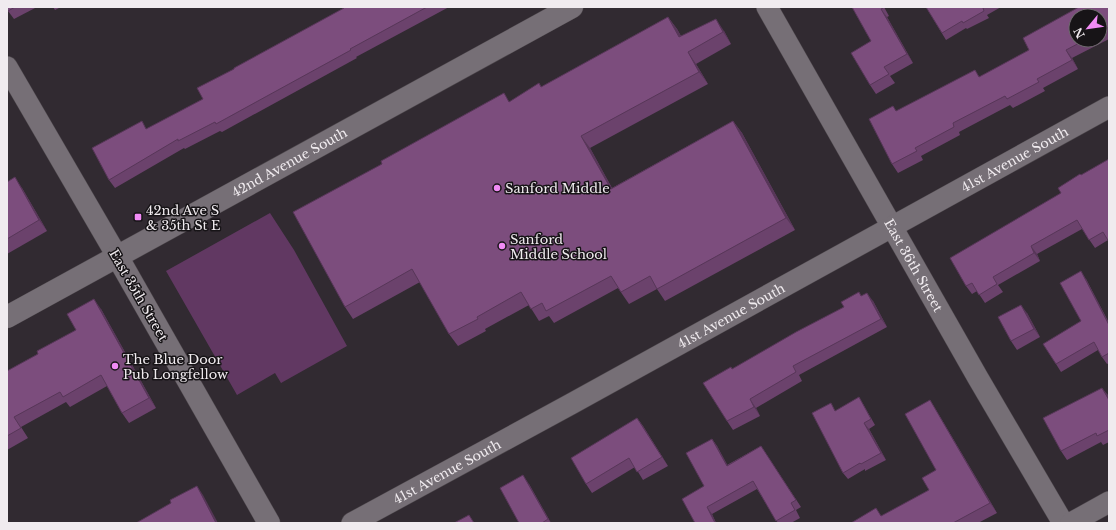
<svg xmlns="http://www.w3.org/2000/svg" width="1116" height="530" font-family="'Libre Baskerville',serif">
<rect width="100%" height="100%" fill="#312a31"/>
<!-- green -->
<path fill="#613862" d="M 270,213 L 294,250 L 347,346 L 281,383 L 275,373 L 237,395 L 166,271 Z"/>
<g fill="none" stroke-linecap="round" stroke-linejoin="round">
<!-- minor casing -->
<g stroke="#4d474c" stroke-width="22">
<g id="minor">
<path id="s1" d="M 767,7 L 978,378 L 1063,523"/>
<path d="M 7,67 L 117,256"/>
<path id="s2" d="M 352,523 L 571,404 L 1109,107"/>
<path d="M 1071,523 L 1109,502"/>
</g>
</g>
<!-- tertiary casing -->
<g stroke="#4d474c" stroke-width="23">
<g id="tertiary">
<path d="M 117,256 L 269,523"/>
<path id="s3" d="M 7,317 L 572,7"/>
</g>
</g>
<!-- minor -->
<use href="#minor" stroke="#766f76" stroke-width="21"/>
<!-- tertiary -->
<use href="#tertiary" stroke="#766f76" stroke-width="22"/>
</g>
<!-- wall -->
<g fill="#6b426c" fill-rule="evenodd">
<path d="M 7,7 L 37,7 L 14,19 L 8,11 Z"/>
<path d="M 53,7 L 61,7 L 55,10 Z"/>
<path d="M 343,7 L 449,7 L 356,57 L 357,58 L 222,132 L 220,131 L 185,149 L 184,148 L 115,188 L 109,180 L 147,129 L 203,99 L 234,69 L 344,8 Z"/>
<path d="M 852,7 L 884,7 L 889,16 L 887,17 L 913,63 L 890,76 L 895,83 L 876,94 L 870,85 L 871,41 Z"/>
<path d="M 926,7 L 1001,7 L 987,15 L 989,18 L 967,29 L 966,28 L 946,40 Z"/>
<path d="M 1109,7 L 1109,39 L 1072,58 L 1078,69 L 1043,88 L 1045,91 L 1013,108 L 1010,105 L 959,132 L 960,135 L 921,156 L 923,160 L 898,173 L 892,164 L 897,111 L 975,70 L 979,77 ZM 1100,16 L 1100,40 L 1076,40 Z"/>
<path d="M 668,17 L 677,29 L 681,36 L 724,31 L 731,44 L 696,64 L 708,84 L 590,148 L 612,188 L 733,121 L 742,133 L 795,230 L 665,301 L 657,289 L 629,304 L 618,288 L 554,323 L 549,316 L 539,321 L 529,305 L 485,329 L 486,331 L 458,346 L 449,334 L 420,282 L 353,319 L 345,307 L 539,83 L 541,87 Z"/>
<path d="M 1080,174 L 1108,240 L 1095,248 L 1082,229 L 1037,254 L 1040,261 L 998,285 L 1003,292 L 985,303 L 977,291 L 972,294 L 966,286 Z"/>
<path d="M 7,182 L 22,188 L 47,231 L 7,254 Z"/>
<path d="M 1086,279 L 1109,323 L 1109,363 L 1107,364 L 1102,357 L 1098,350 L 1061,372 L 1056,364 L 1081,321 Z"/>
<path d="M 862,296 L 873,301 L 887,327 L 799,375 L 802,381 L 756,408 L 760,416 L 733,430 L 727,421 L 733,369 L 844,307 Z"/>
<path d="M 101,309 L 156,408 L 129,423 L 122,413 L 107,386 L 70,407 L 66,402 L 21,427 L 28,438 L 7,450 L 7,371 L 38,354 L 76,330 Z"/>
<path d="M 1027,313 L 1040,337 L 1017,350 L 1011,341 Z"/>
<path d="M 859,397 L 875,425 L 869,429 L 886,460 L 865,471 L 865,469 L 848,479 L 843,473 Z"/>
<path d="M 1109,397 L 1109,442 L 1103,445 L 1101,442 L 1067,460 L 1061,451 Z"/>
<path d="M 930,400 L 936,410 L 997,513 L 978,523 L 851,523 L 882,516 L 929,490 L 936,470 Z"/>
<path d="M 637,418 L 643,426 L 668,466 L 643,480 L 635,467 L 592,493 L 586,484 Z"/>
<path d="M 712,439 L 717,446 L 727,465 L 761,446 L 801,507 L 796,510 L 800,518 L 791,523 L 778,523 L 757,489 L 712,514 L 716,523 L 695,523 L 704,486 Z"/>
<path d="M 529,484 L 551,523 L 519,523 Z"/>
</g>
<!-- shaded-wall -->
<g fill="#573658">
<path d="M 881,9 L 887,17 L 913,63 L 907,54 Z"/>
<path d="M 668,17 L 677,29 L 688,49 L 679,37 Z"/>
<path d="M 716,19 L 724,31 L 731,44 L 723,32 Z"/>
<path d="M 1066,50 L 1072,58 L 1078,69 L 1072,60 Z"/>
<path d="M 688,52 L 696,64 L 708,84 L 699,72 Z"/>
<path d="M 733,121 L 742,133 L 795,230 L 786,218 Z"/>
<path d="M 581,136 L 590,148 L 619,201 L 611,189 Z"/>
<path d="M 15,177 L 22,188 L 47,231 L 39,220 Z"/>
<path d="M 1031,246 L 1037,254 L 1040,261 L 1034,253 Z"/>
<path d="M 1081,271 L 1086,279 L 1109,323 L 1109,325 Z"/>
<path d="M 867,293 L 873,301 L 887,327 L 881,319 Z"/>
<path d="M 94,299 L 101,309 L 156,408 L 149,398 Z"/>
<path d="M 1021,305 L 1027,313 L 1040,337 L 1034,329 Z"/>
<path d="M 1102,388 L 1109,396 L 1109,400 Z"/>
<path d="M 750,399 L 756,408 L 760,416 L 754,407 Z"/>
<path d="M 930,400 L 936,410 L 997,513 L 990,503 Z"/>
<path d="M 637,418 L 643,426 L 668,466 L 662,457 Z"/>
<path d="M 864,423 L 869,429 L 886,460 L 881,453 Z"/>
<path d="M 712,439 L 717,446 L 732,473 L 727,466 Z"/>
<path d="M 523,475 L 529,484 L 551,523 L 548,519 Z"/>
<path d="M 197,486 L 203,495 L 218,523 L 216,523 Z"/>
<path d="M 707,507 L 712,514 L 716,523 L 715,523 Z"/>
</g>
<!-- building -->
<g fill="#7c4d7d" stroke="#573658">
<path d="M 7,7 L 15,7 L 8,11 Z"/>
<path d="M 343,7 L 427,7 L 350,49 L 351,50 L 216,124 L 215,122 L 178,141 L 178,139 L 109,180 L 92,148 L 142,121 L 146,129 L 203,99 L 197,88 L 234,69 L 234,68 L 344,8 Z"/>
<path d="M 852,7 L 883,7 L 883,8 L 881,9 L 907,54 L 884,67 L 889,74 L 870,85 L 851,53 L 871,41 Z"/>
<path d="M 926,7 L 985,7 L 983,8 L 984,11 L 963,23 L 962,21 L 942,33 Z"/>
<path d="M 1079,7 L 1109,7 L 1109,27 L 1100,32 L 1100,16 L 1076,16 L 1076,40 L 1085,40 L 1066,50 L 1072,60 L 1037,79 L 1039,82 L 1007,99 L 1005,96 L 953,123 L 954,127 L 915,148 L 917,151 L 892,164 L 869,119 L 893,106 L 896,111 L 975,70 L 979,77 L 1029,50 L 1023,38 Z"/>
<path d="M 668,17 L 679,37 L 716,19 L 723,32 L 688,52 L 699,72 L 581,136 L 611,189 L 733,121 L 786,218 L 657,289 L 650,276 L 621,292 L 611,276 L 546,311 L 542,303 L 531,309 L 521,292 L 477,317 L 478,319 L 449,334 L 412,269 L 345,307 L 293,212 L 382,164 L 381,161 L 504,93 L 509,102 L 539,83 L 541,87 Z"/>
<path d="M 1109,159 L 1109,242 L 1103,232 L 1089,240 L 1077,220 L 1031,246 L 1034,253 L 993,277 L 997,284 L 979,295 L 972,283 L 966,286 L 950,258 L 1061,193 L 1058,188 L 1080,174 L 1081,175 Z"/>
<path d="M 15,177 L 39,220 L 7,239 L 7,182 Z"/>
<path d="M 1081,271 L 1109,325 L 1109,353 L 1102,357 L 1094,342 L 1056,364 L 1043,344 L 1081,321 L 1060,283 Z"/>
<path d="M 859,292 L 861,296 L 867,293 L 881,319 L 793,366 L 796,372 L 750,399 L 754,407 L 727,421 L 703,383 L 731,367 L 732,369 L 796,332 L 844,307 L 841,302 Z"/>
<path d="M 94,299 L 149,398 L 122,413 L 101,375 L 63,397 L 60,392 L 14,417 L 21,428 L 7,436 L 7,371 L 38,354 L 37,351 L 76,330 L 67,314 Z"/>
<path d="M 1021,305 L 1034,329 L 1011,341 L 998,317 Z"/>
<path d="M 1102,388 L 1109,400 L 1109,430 L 1097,436 L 1096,433 L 1061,451 L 1043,418 Z"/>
<path d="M 859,397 L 871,419 L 864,423 L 881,453 L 861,464 L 860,463 L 843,473 L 812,413 L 831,403 L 835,411 Z"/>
<path d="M 930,400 L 990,503 L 953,523 L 851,523 L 876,508 L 881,516 L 929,490 L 922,478 L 936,470 L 905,414 Z"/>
<path d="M 637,418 L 662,457 L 637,472 L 629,458 L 586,484 L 571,458 Z"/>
<path d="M 712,439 L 727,466 L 761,446 L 796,500 L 791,503 L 795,510 L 776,521 L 753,481 L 707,507 L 715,523 L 695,523 L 682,499 L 704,486 L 686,453 Z"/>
<path d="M 523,475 L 548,519 L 542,523 L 519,523 L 500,488 Z"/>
<path d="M 197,486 L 216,523 L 136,523 L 171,503 L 170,500 Z"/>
<path d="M 469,515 L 474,523 L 454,523 Z"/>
</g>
<!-- markers -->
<g fill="#f18bf5" stroke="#171417" stroke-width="1.5">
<circle cx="497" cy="188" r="4"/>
<rect x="134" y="213" width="8" height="8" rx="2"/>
<circle cx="502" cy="246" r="4"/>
<circle cx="115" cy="366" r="4"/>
</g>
<g text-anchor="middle" stroke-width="3" stroke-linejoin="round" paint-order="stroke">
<!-- street labels -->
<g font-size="13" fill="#f0ebef" stroke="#171417">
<text dy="5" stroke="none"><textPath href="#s2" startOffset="756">41st Avenue South</textPath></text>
<text dy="5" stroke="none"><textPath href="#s3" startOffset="322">42nd Avenue South</textPath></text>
<text dy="5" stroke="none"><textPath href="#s1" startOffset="297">East 36th Street</textPath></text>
<text transform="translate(139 295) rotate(60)" y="5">East 35th Street</text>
<text dy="5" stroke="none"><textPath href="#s2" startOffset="432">41st Avenue South</textPath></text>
<text dy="5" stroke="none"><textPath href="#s2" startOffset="108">41st Avenue South</textPath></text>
</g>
<!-- poi labels -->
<g font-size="13" fill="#f0ebef" stroke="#171417" text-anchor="start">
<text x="505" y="193">Sanford Middle</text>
<text x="146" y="215">42nd Ave S<tspan x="146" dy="15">&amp; 35th St E</tspan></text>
<text x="510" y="244">Sanford<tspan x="510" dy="15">Middle School</tspan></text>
<text x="123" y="364">The Blue Door<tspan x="123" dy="15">Pub Longfellow</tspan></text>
</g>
</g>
<!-- border -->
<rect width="1116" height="530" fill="none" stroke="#f0ebef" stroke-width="16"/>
<!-- north arrow -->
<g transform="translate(1088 28) rotate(241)"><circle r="19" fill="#171417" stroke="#6e6a6d"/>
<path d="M0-3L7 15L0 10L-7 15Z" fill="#f18bf5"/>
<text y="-6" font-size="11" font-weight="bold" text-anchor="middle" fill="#f0ebef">N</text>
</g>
</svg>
